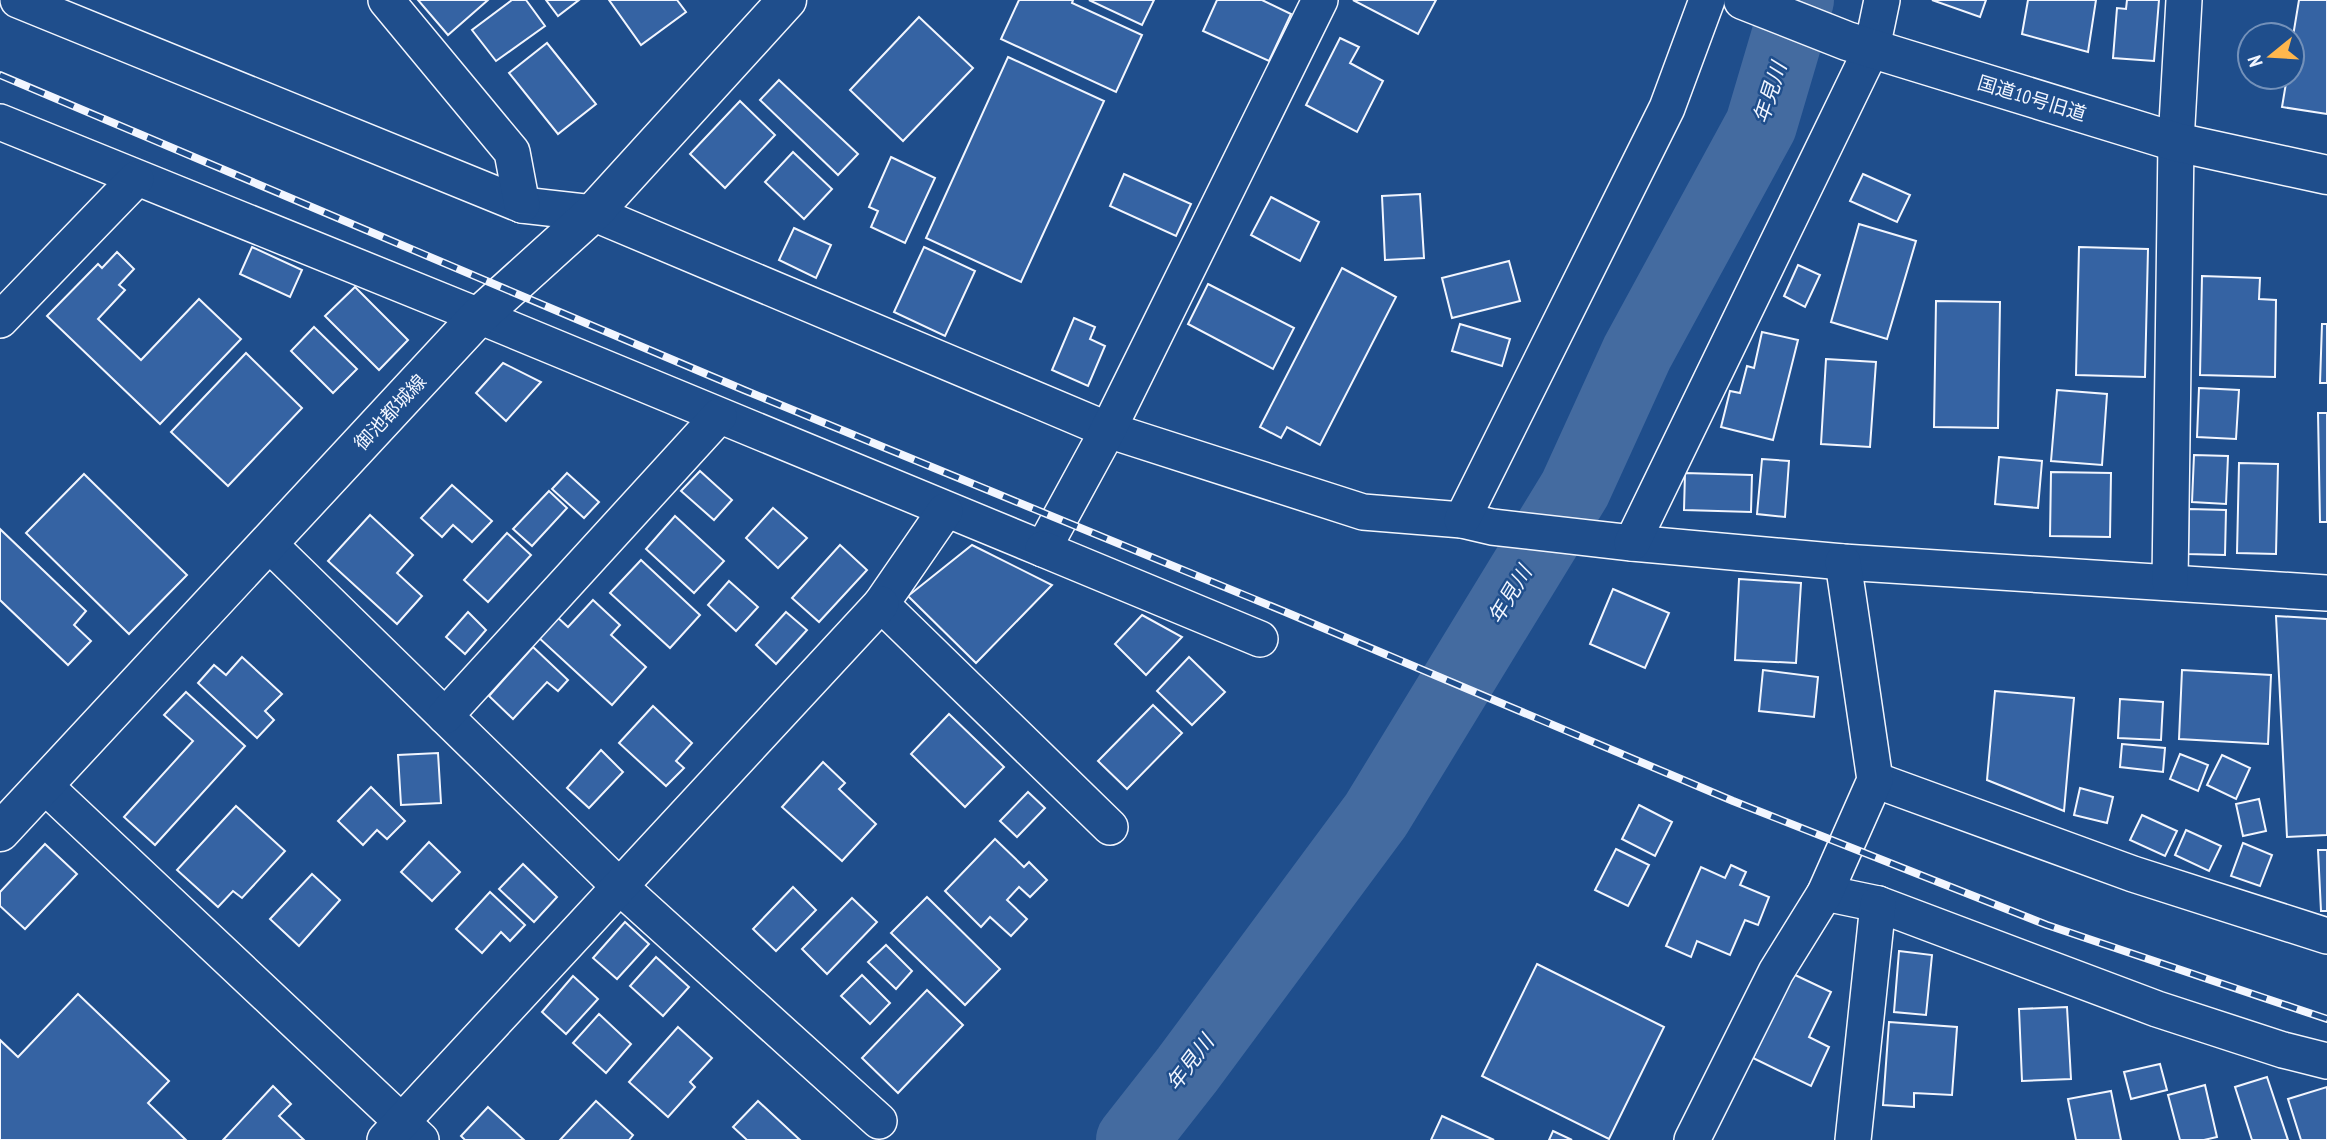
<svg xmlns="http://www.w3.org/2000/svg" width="2327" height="1140" font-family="'PT Sans Narrow','Noto Sans JP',sans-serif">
<rect width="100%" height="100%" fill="#1f4e8c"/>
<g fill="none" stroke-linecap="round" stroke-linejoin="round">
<!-- river -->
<path stroke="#446ba0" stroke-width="72" d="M 1132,1140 L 1187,1070 L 1376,815 L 1575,489 L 1637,353 L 1761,125 L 1798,0"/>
</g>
<!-- building -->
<g fill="#3563a3" stroke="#f2f6ff" stroke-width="2">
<path d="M 418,0 L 488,0 L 448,35 Z"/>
<path d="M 512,0 L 526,0 L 545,26 L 496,61 L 472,30 Z"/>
<path d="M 546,0 L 579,0 L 558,16 Z"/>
<path d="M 609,0 L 677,0 L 686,12 L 641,45 Z"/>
<path d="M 1019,0 L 1073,0 L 1072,3 L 1142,35 L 1116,92 L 1001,39 Z"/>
<path d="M 1089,0 L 1154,0 L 1142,25 Z"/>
<path d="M 1217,0 L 1262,0 L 1291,14 L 1269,61 L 1203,31 Z"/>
<path d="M 1353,0 L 1436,0 L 1418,34 Z"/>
<path d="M 1932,0 L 1986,0 L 1980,17 Z"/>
<path d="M 2028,0 L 2096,0 L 2088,52 L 2022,34 Z"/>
<path d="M 2127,0 L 2159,0 L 2154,61 L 2113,58 L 2117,8 L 2126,9 Z"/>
<path d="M 2299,0 L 2327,0 L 2327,114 L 2282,107 L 2287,77 L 2292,77 L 2292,42 Z"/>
<path d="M 919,17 L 973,68 L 903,141 L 850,90 Z"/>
<path d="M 1340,38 L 1359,47 L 1350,63 L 1383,81 L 1357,132 L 1306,105 Z"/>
<path d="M 547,43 L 596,104 L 558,134 L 509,73 Z"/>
<path d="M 1008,57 L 1104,101 L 1021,282 L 926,238 Z"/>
<path d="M 779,80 L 858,154 L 838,175 L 760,100 Z"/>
<path d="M 740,101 L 775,135 L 725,188 L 690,154 Z"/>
<path d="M 793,152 L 832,189 L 804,219 L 765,182 Z"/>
<path d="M 891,157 L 935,178 L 905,243 L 871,227 L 878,211 L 869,207 Z"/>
<path d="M 1124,174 L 1191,204 L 1176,236 L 1110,206 Z"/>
<path d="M 1863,174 L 1910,195 L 1897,222 L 1850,201 Z"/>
<path d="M 1420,194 L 1424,258 L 1385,260 L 1382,196 Z"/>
<path d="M 1271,197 L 1319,222 L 1300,261 L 1251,235 Z"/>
<path d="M 1859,224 L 1916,241 L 1887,339 L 1831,322 Z"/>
<path d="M 794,228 L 831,245 L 816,278 L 779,260 Z"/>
<path d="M 252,247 L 302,270 L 290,297 L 240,274 Z"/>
<path d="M 924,247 L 975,271 L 945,336 L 894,312 Z"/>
<path d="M 2079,247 L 2148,249 L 2145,377 L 2076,375 Z"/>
<path d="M 117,252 L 134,269 L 119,285 L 125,290 L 98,319 L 141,360 L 199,299 L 241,339 L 160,424 L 47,316 L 98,264 L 102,268 Z"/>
<path d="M 1509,261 L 1520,301 L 1452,318 L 1442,278 Z"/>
<path d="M 1798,265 L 1820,275 L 1805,307 L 1784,296 Z"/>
<path d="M 1342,268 L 1396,297 L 1320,445 L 1287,427 L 1281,438 L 1260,427 Z"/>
<path d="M 2202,276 L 2260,278 L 2259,299 L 2276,300 L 2275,377 L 2200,375 Z"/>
<path d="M 1208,284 L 1294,328 L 1273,369 L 1188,324 Z"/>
<path d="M 355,287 L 408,340 L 379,370 L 325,316 Z"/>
<path d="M 1936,301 L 2000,302 L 1998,428 L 1934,427 Z"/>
<path d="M 1074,318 L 1095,327 L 1090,339 L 1105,346 L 1088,386 L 1052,370 Z"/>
<path d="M 1460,324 L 1510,339 L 1502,366 L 1452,351 Z"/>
<path d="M 2322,324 L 2327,324 L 2327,383 L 2320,383 Z"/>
<path d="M 314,327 L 357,369 L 333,393 L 291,351 Z"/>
<path d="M 1762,332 L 1798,340 L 1773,440 L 1721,427 L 1730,391 L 1740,393 L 1747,366 L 1754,368 Z"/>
<path d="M 246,353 L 302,408 L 228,486 L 171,432 Z"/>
<path d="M 1826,359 L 1876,362 L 1870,447 L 1821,444 Z"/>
<path d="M 503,363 L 541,382 L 506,421 L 476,393 Z"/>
<path d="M 2199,388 L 2239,390 L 2236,439 L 2197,437 Z"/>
<path d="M 2057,390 L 2107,394 L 2102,465 L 2051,461 Z"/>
<path d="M 2318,413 L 2327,413 L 2327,522 L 2320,522 Z"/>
<path d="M 2194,455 L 2228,456 L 2226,504 L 2192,502 Z"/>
<path d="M 1999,457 L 2042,461 L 2038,508 L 1995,504 Z"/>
<path d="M 1762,459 L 1789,461 L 1785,517 L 1757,514 Z"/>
<path d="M 2239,463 L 2278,464 L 2276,554 L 2237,553 Z"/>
<path d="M 700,471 L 732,500 L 714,520 L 681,491 Z"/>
<path d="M 2051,472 L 2111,473 L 2110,537 L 2050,536 Z"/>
<path d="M 567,473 L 599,502 L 584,518 L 552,489 Z"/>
<path d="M 1685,473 L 1752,475 L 1751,512 L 1684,510 Z"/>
<path d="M 84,474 L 187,575 L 129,634 L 26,533 Z"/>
<path d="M 452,485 L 492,521 L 472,542 L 453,525 L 442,537 L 421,518 Z"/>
<path d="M 549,491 L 567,508 L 532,546 L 513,529 Z"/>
<path d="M 773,508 L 807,538 L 778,568 L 746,538 Z"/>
<path d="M 2189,509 L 2226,510 L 2225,555 L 2188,554 Z"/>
<path d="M 370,515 L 413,555 L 397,573 L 422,596 L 397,624 L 328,561 Z"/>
<path d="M 675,516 L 724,561 L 694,593 L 646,549 Z"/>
<path d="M 0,529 L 86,611 L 74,625 L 91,641 L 68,665 L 0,600 Z"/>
<path d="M 507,533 L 531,555 L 488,602 L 464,580 Z"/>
<path d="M 840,545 L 867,570 L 819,622 L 792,598 Z"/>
<path d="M 972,545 L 1052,585 L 976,663 L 908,596 Z"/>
<path d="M 641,560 L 700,615 L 670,648 L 610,593 Z"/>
<path d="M 1739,579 L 1801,583 L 1796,663 L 1735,660 Z"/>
<path d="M 729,581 L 758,607 L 736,631 L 708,605 Z"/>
<path d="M 1613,589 L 1669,613 L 1645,668 L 1590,644 Z"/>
<path d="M 593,600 L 620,625 L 611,635 L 646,667 L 612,705 L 538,637 L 556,616 L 568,627 Z"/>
<path d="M 468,612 L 486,630 L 465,654 L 446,637 Z"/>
<path d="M 786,612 L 807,630 L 776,664 L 756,645 Z"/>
<path d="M 1142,615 L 1182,637 L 1146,675 L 1115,644 Z"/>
<path d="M 2276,616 L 2327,619 L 2327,835 L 2287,837 Z"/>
<path d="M 533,647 L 568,680 L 558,691 L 547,682 L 513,719 L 489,696 Z"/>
<path d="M 242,657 L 282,694 L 265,711 L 274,720 L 257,738 L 198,683 L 214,665 L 226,675 Z"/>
<path d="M 1189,657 L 1225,692 L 1192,725 L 1157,691 Z"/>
<path d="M 1763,670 L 1818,677 L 1814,717 L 1759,711 Z"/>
<path d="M 2182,670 L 2271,675 L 2268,744 L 2179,739 Z"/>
<path d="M 1995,691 L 2074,698 L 2064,811 L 1987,780 Z"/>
<path d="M 186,692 L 245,746 L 155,845 L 124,817 L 193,741 L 164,715 Z"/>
<path d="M 2120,699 L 2163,702 L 2161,740 L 2118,738 Z"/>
<path d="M 1153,705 L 1182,733 L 1127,789 L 1098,761 Z"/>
<path d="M 653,706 L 692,743 L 676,761 L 684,768 L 666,786 L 619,743 Z"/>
<path d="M 949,714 L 1004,767 L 965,807 L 911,754 Z"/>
<path d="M 2122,744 L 2165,748 L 2163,772 L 2120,767 Z"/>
<path d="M 601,750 L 623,772 L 589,808 L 567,788 Z"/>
<path d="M 438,753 L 441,803 L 401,805 L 398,755 Z"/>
<path d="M 2180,754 L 2208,765 L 2198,791 L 2170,779 Z"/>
<path d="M 2222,755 L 2250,768 L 2236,799 L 2207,785 Z"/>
<path d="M 823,762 L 845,783 L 839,789 L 876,824 L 842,861 L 782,807 Z"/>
<path d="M 371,787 L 405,821 L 387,839 L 377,830 L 363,845 L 338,821 Z"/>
<path d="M 2080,788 L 2113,797 L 2107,823 L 2074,815 Z"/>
<path d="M 1028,792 L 1045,808 L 1017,837 L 1000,821 Z"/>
<path d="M 2259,799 L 2266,831 L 2243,836 L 2236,804 Z"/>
<path d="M 1639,805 L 1672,822 L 1655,856 L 1622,839 Z"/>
<path d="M 236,806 L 285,851 L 242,898 L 233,891 L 218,907 L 177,870 Z"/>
<path d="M 2142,815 L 2177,831 L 2165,856 L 2130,840 Z"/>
<path d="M 2186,830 L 2221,846 L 2209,871 L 2175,855 Z"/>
<path d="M 995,839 L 1024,867 L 1029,862 L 1047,880 L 1030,897 L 1019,887 L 1007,900 L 1027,919 L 1011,936 L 990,917 L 981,927 L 945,891 Z"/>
<path d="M 429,842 L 460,872 L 432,901 L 401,872 Z"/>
<path d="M 2243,843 L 2272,855 L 2260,886 L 2231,876 Z"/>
<path d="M 45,844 L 77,874 L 25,929 L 0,906 L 0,892 Z"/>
<path d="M 1616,849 L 1649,865 L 1628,906 L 1595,890 Z"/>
<path d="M 2318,850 L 2327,850 L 2327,911 L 2321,911 Z"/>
<path d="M 523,864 L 557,897 L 534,922 L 499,889 Z"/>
<path d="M 1731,865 L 1746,872 L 1740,885 L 1769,897 L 1758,925 L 1745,920 L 1730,955 L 1697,941 L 1691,957 L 1666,946 L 1701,867 L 1725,878 Z"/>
<path d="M 312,874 L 340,900 L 299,946 L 270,919 Z"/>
<path d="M 793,887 L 816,910 L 776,951 L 753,929 Z"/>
<path d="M 490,892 L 525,925 L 510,941 L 501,932 L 482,953 L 456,929 Z"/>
<path d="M 927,897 L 1000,969 L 965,1005 L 891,933 Z"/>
<path d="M 852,898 L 877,922 L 827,974 L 802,949 Z"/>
<path d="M 625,922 L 649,944 L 617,979 L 593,958 Z"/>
<path d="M 886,945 L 912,971 L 896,989 L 868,962 Z"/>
<path d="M 1899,951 L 1932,955 L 1926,1015 L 1894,1012 Z"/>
<path d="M 656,957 L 689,987 L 663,1016 L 630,986 Z"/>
<path d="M 1537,964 L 1664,1027 L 1609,1139 L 1482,1076 Z"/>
<path d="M 1793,974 L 1831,992 L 1809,1037 L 1829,1047 L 1811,1086 L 1753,1058 Z"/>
<path d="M 862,975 L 890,1003 L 870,1024 L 841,996 Z"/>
<path d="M 573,976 L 598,999 L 566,1034 L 542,1012 Z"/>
<path d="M 927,990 L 963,1025 L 898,1093 L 862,1058 Z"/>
<path d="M 78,994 L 169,1081 L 148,1103 L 186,1140 L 0,1140 L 0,1040 L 18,1057 Z"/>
<path d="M 2067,1007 L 2071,1079 L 2022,1081 L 2019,1009 Z"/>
<path d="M 599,1014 L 631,1044 L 606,1073 L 573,1043 Z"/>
<path d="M 1889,1022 L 1957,1027 L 1952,1095 L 1914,1093 L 1914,1107 L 1883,1105 Z"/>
<path d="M 678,1027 L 712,1058 L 690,1082 L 695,1087 L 668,1117 L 629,1082 Z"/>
<path d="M 2160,1064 L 2167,1090 L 2131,1099 L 2124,1072 Z"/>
<path d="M 2267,1077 L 2288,1140 L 2252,1140 L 2235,1087 Z"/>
<path d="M 2205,1085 L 2217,1137 L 2204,1140 L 2180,1140 L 2168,1095 Z"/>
<path d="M 273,1086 L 291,1104 L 279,1116 L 304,1140 L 223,1140 Z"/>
<path d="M 2327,1087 L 2327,1140 L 2301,1140 L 2288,1099 Z"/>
<path d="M 2111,1091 L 2121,1140 L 2076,1140 L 2068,1099 Z"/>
<path d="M 596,1101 L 633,1135 L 629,1140 L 560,1140 Z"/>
<path d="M 758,1101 L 800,1140 L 747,1140 L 733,1127 Z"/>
<path d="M 488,1107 L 524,1140 L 465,1140 L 461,1136 Z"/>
<path d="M 1442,1116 L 1494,1140 L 1431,1140 Z"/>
<path d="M 1553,1131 L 1572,1140 L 1549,1140 Z"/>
</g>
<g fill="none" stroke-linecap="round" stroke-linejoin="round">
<!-- street casing -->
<g stroke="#f2f6ff" stroke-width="38">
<g id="street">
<path d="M 18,0 L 522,205 L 593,213 L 1108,430 L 1363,512 L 1462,520 L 1492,527 L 1632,543 L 1843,562 L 2327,593"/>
<path d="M 386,0 L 512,152 L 522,205"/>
<path d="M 0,122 L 479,316 L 1043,549 L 1108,430 L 1320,0"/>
<path d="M 0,320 L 136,179"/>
<path d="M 945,511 L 881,604 L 1110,827"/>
<path d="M 1462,520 L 1667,108 L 1707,0"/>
<path d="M 268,543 L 618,885 L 879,1121"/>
<path d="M 1632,543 L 1872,48 L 1882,0"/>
<path d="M 1043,549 L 1260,639"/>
<path d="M 2170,582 L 2176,142 L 2184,0"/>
<path d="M 445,716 L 719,416"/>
<path d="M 1875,780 L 2133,874 L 2327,936"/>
<path d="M 44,785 L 421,1140"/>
<path d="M 1825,893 L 1878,904 L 2157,1009 L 2283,1050 L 2327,1061"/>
<path d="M 385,1140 L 881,604"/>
<path d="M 1692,1140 L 1776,972 L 1825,893 L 1875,780 L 1843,562"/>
<path d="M 1853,1140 L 1878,904"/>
</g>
</g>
<!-- secondary casing -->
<g stroke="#f2f6ff" stroke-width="41">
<path id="secondary" d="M 1743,0 L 1847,41 L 2176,142 L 2327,175"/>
</g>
<!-- primary casing -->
<g stroke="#f2f6ff" stroke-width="41">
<path id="primary" d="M 0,832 L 479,316 L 593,213 L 787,0"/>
</g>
<!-- street -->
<use href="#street" stroke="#1f4e8c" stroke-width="35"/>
<!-- secondary -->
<use href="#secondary" stroke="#1f4e8c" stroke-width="38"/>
<!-- primary -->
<use href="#primary" stroke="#1f4e8c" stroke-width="38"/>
<!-- rail casing -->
<g stroke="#f2f6ff" stroke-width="8">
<path id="rail" d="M 0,75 L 744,390 L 1283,611 L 1733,801 L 2047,925 L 2327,1019"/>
</g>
<!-- rail -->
<use href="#rail" stroke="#1f4e8c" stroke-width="5" stroke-dasharray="16" stroke-linecap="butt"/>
</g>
<g text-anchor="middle" stroke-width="5" stroke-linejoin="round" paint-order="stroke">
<!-- street labels -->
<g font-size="19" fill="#f2f6ff" stroke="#1f4e8c">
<text transform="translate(2032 98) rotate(17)" y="7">国道10号旧道</text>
<text transform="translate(390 412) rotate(-47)" y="7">御池都城線</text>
</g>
<!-- water labels -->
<g font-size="21" font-style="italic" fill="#f2f6ff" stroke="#1f4e8c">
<text transform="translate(1770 93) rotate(-72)" y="7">年見川</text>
<text transform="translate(1510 595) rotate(-59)" y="7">年見川</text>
<text transform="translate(1190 1063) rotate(-53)" y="7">年見川</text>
</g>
</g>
<!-- north arrow -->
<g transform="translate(2271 56) rotate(252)"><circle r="33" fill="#1f4e8c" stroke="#7391ba" stroke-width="2"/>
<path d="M0-5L12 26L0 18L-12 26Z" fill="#ffb74d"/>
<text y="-10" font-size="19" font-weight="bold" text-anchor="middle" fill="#f2f6ff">N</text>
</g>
</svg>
